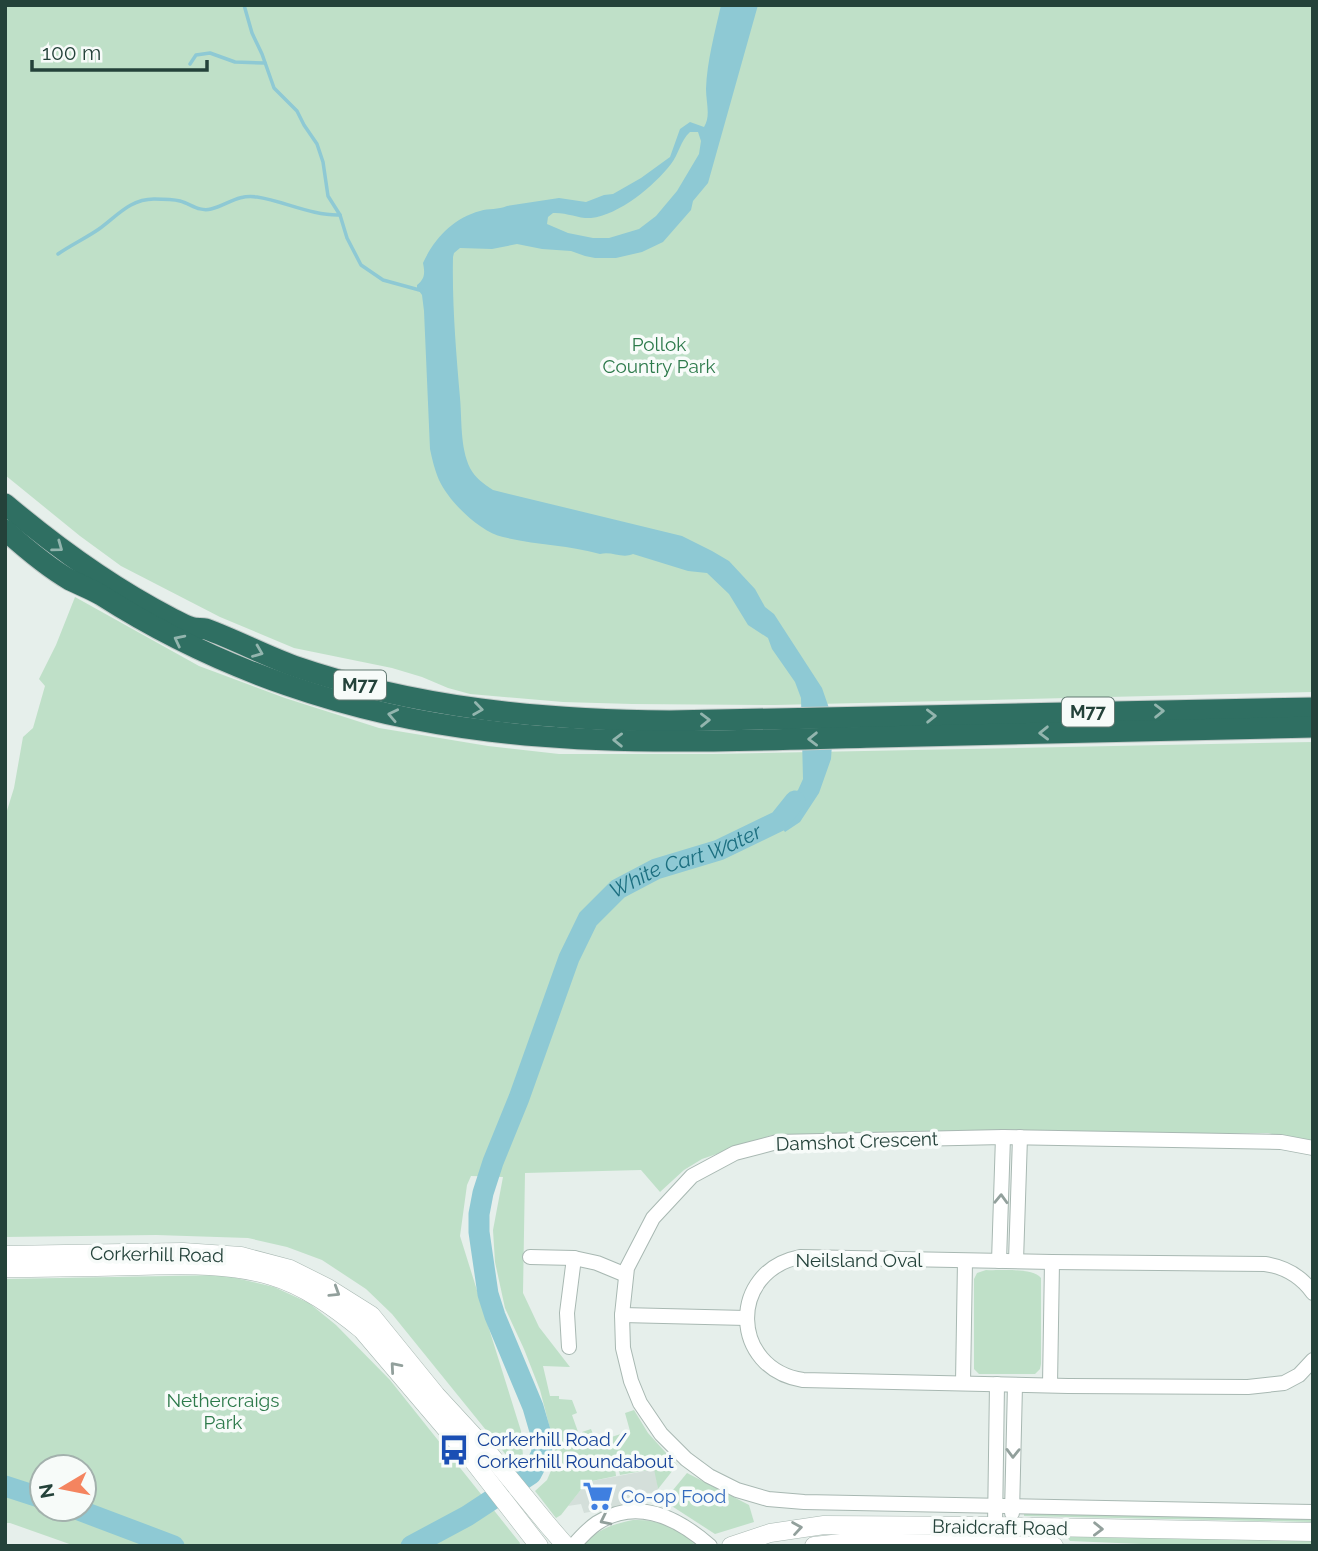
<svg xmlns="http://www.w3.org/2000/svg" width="1318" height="1551" font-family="Raleway,sans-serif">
<rect width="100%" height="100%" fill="#e6efeb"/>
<!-- built -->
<path fill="#d4dfda" d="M 655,1469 L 658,1489 L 654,1500 L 584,1513 L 581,1504 L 568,1506 L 587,1482 Z"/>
<!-- green -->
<g fill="#bfe0c8" fill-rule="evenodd">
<path d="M 5,5 L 1313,5 L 1313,692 L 775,705 L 632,704 L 563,702 L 470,694 L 448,688 L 422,677 L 392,668 L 294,648 L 220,617 L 121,566 L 80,536 L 5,475 Z"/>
<path d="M 75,597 L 199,666 L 285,698 L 379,728 L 488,746 L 559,754 L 713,754 L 1313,742 L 1313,1144 L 1268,1133 L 772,1135 L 702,1159 L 684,1170 L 660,1192 L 641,1170 L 525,1173 L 523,1293 L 539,1327 L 570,1367 L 543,1366 L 550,1396 L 559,1396 L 559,1399 L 572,1400 L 577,1413 L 572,1415 L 582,1443 L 585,1443 L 582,1432 L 591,1429 L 596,1442 L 630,1431 L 625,1413 L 634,1410 L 648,1433 L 677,1465 L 658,1489 L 654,1469 L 620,1475 L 618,1467 L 623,1466 L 621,1457 L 609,1459 L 610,1468 L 615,1468 L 616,1476 L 587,1482 L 561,1515 L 556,1518 L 535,1491 L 547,1480 L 553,1466 L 555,1448 L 540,1390 L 524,1349 L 505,1308 L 495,1262 L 493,1230 L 503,1177 L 471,1176 L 467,1185 L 460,1236 L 521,1431 L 523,1456 L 515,1466 L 392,1314 L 366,1289 L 322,1260 L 287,1247 L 248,1238 L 156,1235 L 5,1237 L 5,817 L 14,788 L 23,737 L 33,728 L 45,686 L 39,679 L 56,645 Z"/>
<path d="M 986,1270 C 1000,1271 1032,1267 1041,1278 L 1041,1364 L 1040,1369 L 1035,1374 L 979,1374 L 974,1369 L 974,1279 L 977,1273 Z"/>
<path d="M 223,1275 L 274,1287 L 309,1303 L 336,1325 L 390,1380 L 520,1543 L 519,1546 L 75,1546 L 10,1523 L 5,1523 L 5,1279 ZM 42,1467 L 84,1467 L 84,1509 L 42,1509 Z"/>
<path d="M 687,1473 L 749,1505 L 754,1522 L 715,1534 L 664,1501 Z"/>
<path d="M 1024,1511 L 1313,1517 L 1313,1522 L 1024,1516 Z"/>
<path d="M 633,1520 C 656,1519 681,1527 696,1546 L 587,1546 L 584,1544 C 598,1529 613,1524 633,1520 Z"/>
<path d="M 1070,1535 L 1313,1540 L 1313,1546 L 1141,1544 L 1070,1541 L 1068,1538 Z"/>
</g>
<!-- water -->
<path fill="#8ec9d4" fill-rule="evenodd" d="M 721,5 L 758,5 L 708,183 L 693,201 L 691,210 L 663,242 L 642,252 L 616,258 L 595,258 L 585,256 L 571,251 L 542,249 L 517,244 L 492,249 L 460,248 L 454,253 L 453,257 C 452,304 456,351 460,398 C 462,420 460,447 470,468 C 475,478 484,484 493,490 L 682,536 L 712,551 L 729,561 L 755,589 L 765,607 L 774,614 L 822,688 L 830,711 L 832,744 L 831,759 L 819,793 L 800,822 L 785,832 L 773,815 L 798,790 L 803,779 L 801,698 L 795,682 L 772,649 L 768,638 L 748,625 L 729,594 L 707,573 L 688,571 L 633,554 C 622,559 612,551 600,554 C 569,545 535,545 503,537 C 480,532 449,502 439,480 C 435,471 432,459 430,449 L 424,311 L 422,295 L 417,288 L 417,285 C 425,279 425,273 423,263 C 434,239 453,218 480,211 C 489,208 498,210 507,206 L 559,198 L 586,202 L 604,195 L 613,194 L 641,178 L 670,157 L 680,129 L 690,122 L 704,127 C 711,116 706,102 706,89 C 707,61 715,32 721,5 ZM 690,132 L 698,132 L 701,141 L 699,154 L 677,191 L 656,216 L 639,229 L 609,238 L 593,238 L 568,233 L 547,224 L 548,217 L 553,213 C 566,212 580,219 591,218 C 619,215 654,186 671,164 C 679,154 680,141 690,132 Z"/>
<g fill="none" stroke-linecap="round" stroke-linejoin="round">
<!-- stream -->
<g stroke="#8ec9d4" stroke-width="3.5">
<path d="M 244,5 L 252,33 L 262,54 L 274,88 L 297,111 L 304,125 L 317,144 L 323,162 L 328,196 L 340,215 L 347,238 L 361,265 L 383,280 L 423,291"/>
<path d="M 190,64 L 196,55 L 210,53 L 235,62 L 265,63"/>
<path d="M 58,254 C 71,245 86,238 99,229 C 117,216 130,199 154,199 C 162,199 172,199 180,201 C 191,204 199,212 211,209 C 228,205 237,194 257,197 C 284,201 312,216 340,215"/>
</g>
<!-- river -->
<g stroke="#8ec9d4" stroke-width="21">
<path d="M 5,1486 L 42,1498"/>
<path d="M 76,1509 L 174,1546"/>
<path id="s1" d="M 411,1546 L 467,1516 L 531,1474 L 542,1453 L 540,1431 L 533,1407 L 495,1316 L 488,1294 L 479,1232 L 479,1214 L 483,1193 L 493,1162 L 519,1098 L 569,958 L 588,919 L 618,889 L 656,869 L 719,850 L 779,821 L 795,801"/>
</g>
<!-- minor casing -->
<g stroke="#a8b8b2" stroke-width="16">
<g id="minor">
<path d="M 1313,1148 L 1281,1142 L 1003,1137 L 777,1142 L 735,1153 L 692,1176 L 653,1218 L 627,1268 L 622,1315 L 623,1348 L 631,1381 L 640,1403 L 661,1434 L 686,1459 L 709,1476 L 737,1490 L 768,1499 L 804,1502 L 1313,1512"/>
<path d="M 530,1257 L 574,1258 L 597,1263 L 626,1275"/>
<path d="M 999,1261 L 1003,1137"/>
<path d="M 1016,1261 L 1020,1137"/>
<path d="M 1313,1293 C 1301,1276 1285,1267 1265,1264 L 1052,1262 L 800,1257 C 728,1271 730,1369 803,1380 L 1068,1386 L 1248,1387 L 1284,1383 L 1299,1375 L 1313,1360"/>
<path d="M 622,1315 L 746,1318"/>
<path d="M 569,1347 L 567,1313 L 574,1258"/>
<path d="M 963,1383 L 965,1261"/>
<path d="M 1050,1385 L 1052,1262"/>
<path d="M 1012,1513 L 1015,1385"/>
<path d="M 995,1526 L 997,1384"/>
<path d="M 573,1546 C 580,1538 588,1529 597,1523 C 637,1497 678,1518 710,1546"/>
</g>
</g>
<!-- tertiary casing -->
<g stroke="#a8b8b2" stroke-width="19">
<g id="tertiary">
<path d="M 5,1255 L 183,1252 L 241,1256 L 290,1269 L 328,1288 L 371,1315 L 436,1395 L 483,1446 L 547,1524 L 566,1546"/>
<path d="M 5,1268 C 50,1268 94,1267 138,1266 C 183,1265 228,1263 271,1276 C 305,1286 335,1308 362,1330 L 470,1457 L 539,1546"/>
<path d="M 731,1546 L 770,1533 L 824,1525 L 995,1526 L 1313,1532"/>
<path d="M 814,1546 L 850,1542 L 1054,1546"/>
</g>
</g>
<!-- motorway casing -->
<g stroke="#c2cac8" stroke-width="23">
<g id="motorway">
<path d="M 5,504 C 56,547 111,587 171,618 C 177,621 184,625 190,627 C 195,629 201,628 206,629 C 236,640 264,655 294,666 C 416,708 543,720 670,721 L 1313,708"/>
<path d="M 5,530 C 25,548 47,567 70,580 C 80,585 91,589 101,595 C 218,670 351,715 489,731 C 618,747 748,740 877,737 C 1022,734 1167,730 1313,727"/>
</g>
</g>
<!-- minor -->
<use href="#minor" stroke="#fff" stroke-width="14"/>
<!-- tertiary -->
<use href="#tertiary" stroke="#fff" stroke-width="18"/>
<!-- motorway -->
<use href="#motorway" stroke="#2f6f62" stroke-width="21"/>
</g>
<!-- one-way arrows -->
<defs><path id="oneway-chevron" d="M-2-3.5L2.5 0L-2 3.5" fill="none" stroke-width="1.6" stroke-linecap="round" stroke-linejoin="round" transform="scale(1.75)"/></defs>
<g stroke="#93b5ae">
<use href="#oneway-chevron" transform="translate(58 547) rotate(36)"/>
<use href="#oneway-chevron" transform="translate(179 640) rotate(-153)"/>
<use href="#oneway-chevron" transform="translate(258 652) rotate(22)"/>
<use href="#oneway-chevron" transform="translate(478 709) rotate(8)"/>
<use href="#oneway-chevron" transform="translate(1159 711) rotate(-1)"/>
<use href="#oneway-chevron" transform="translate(393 715) rotate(-168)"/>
<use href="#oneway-chevron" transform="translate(931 716) rotate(-1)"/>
<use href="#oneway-chevron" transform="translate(705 720) rotate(-1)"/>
<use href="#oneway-chevron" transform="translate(1044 733) rotate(179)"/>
<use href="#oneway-chevron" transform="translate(813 739) rotate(179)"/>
<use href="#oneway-chevron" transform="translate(618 740) rotate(-179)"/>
</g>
<g stroke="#92a09c">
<use href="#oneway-chevron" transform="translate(1001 1199) rotate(-88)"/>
<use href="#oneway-chevron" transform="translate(335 1292) rotate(32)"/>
<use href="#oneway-chevron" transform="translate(395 1367) rotate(-131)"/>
<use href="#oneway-chevron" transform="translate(1013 1453) rotate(91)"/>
<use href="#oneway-chevron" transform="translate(605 1520) rotate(154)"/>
<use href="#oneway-chevron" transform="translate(797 1528) rotate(-9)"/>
<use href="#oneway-chevron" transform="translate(1098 1529) rotate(1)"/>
</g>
<!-- icons -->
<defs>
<g id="bus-bare" transform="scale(2.415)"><path d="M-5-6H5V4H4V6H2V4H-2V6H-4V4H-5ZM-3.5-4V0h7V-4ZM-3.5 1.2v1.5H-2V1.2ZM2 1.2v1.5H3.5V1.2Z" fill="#1a4fb4" stroke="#f7fbf9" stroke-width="2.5" paint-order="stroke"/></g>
<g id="supermarket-bare" transform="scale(2.415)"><path d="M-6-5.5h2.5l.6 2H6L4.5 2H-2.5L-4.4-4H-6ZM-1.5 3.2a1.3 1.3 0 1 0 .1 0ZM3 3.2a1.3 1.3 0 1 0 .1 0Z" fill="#3f7fe0" stroke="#f7fbf9" stroke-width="2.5" paint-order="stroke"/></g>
</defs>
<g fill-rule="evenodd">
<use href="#bus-bare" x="454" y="1450"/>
<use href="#supermarket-bare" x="598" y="1496"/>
</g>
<g text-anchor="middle" stroke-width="7" stroke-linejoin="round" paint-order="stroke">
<!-- shield labels -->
<g fill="#f7fbf9" stroke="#637a73" stroke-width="2">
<rect x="334" y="670.5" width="52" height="29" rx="5"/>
<rect x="1062" y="697.5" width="52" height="29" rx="5"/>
</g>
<g font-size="18" font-weight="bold" fill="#24423a">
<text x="360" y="691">M77</text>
<text x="1088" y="718">M77</text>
</g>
<!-- park labels -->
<g font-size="19" fill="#2d7a4b" stroke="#f7fbf9">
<text x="659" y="351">Pollok<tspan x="659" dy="22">Country Park</tspan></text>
<text x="223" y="1407">Nethercraigs<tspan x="223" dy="22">Park</tspan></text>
</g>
<!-- street labels -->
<g font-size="19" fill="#24423a" stroke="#f7fbf9">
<text transform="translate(857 1141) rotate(-2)" y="7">Damshot Crescent</text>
<text transform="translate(157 1254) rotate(1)" y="7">Corkerhill Road</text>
<text x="859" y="1267">Neilsland Oval</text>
<text transform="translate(1000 1527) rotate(1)" y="7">Braidcraft Road</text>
</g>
<!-- transit labels -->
<g font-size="19" fill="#164399" stroke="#f7fbf9" text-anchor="start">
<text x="477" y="1446">Corkerhill Road /<tspan x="477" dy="22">Corkerhill Roundabout</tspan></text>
</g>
<!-- shop labels -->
<g font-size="19" fill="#366cbe" stroke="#f7fbf9" text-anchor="start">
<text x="621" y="1503">Co-op Food</text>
</g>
<!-- water labels -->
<g font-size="21" font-style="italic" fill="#1c6f80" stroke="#f7fbf9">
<text dy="7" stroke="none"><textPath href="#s1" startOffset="844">White Cart Water</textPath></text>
</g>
</g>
<!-- border -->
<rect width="1318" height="1551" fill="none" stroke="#24423a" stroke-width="14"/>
<!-- north arrow -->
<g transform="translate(63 1488) rotate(260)"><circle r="33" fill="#f7fbf9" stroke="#a3b1ad" stroke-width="2"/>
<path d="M0-5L12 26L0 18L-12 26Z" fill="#f4845f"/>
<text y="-10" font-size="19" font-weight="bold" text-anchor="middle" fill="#24423a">N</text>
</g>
<!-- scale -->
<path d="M32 60v10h175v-10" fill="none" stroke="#24423a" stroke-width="3.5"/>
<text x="42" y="60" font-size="21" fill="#24423a" stroke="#f7fbf9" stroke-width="5" paint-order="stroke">100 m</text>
</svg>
